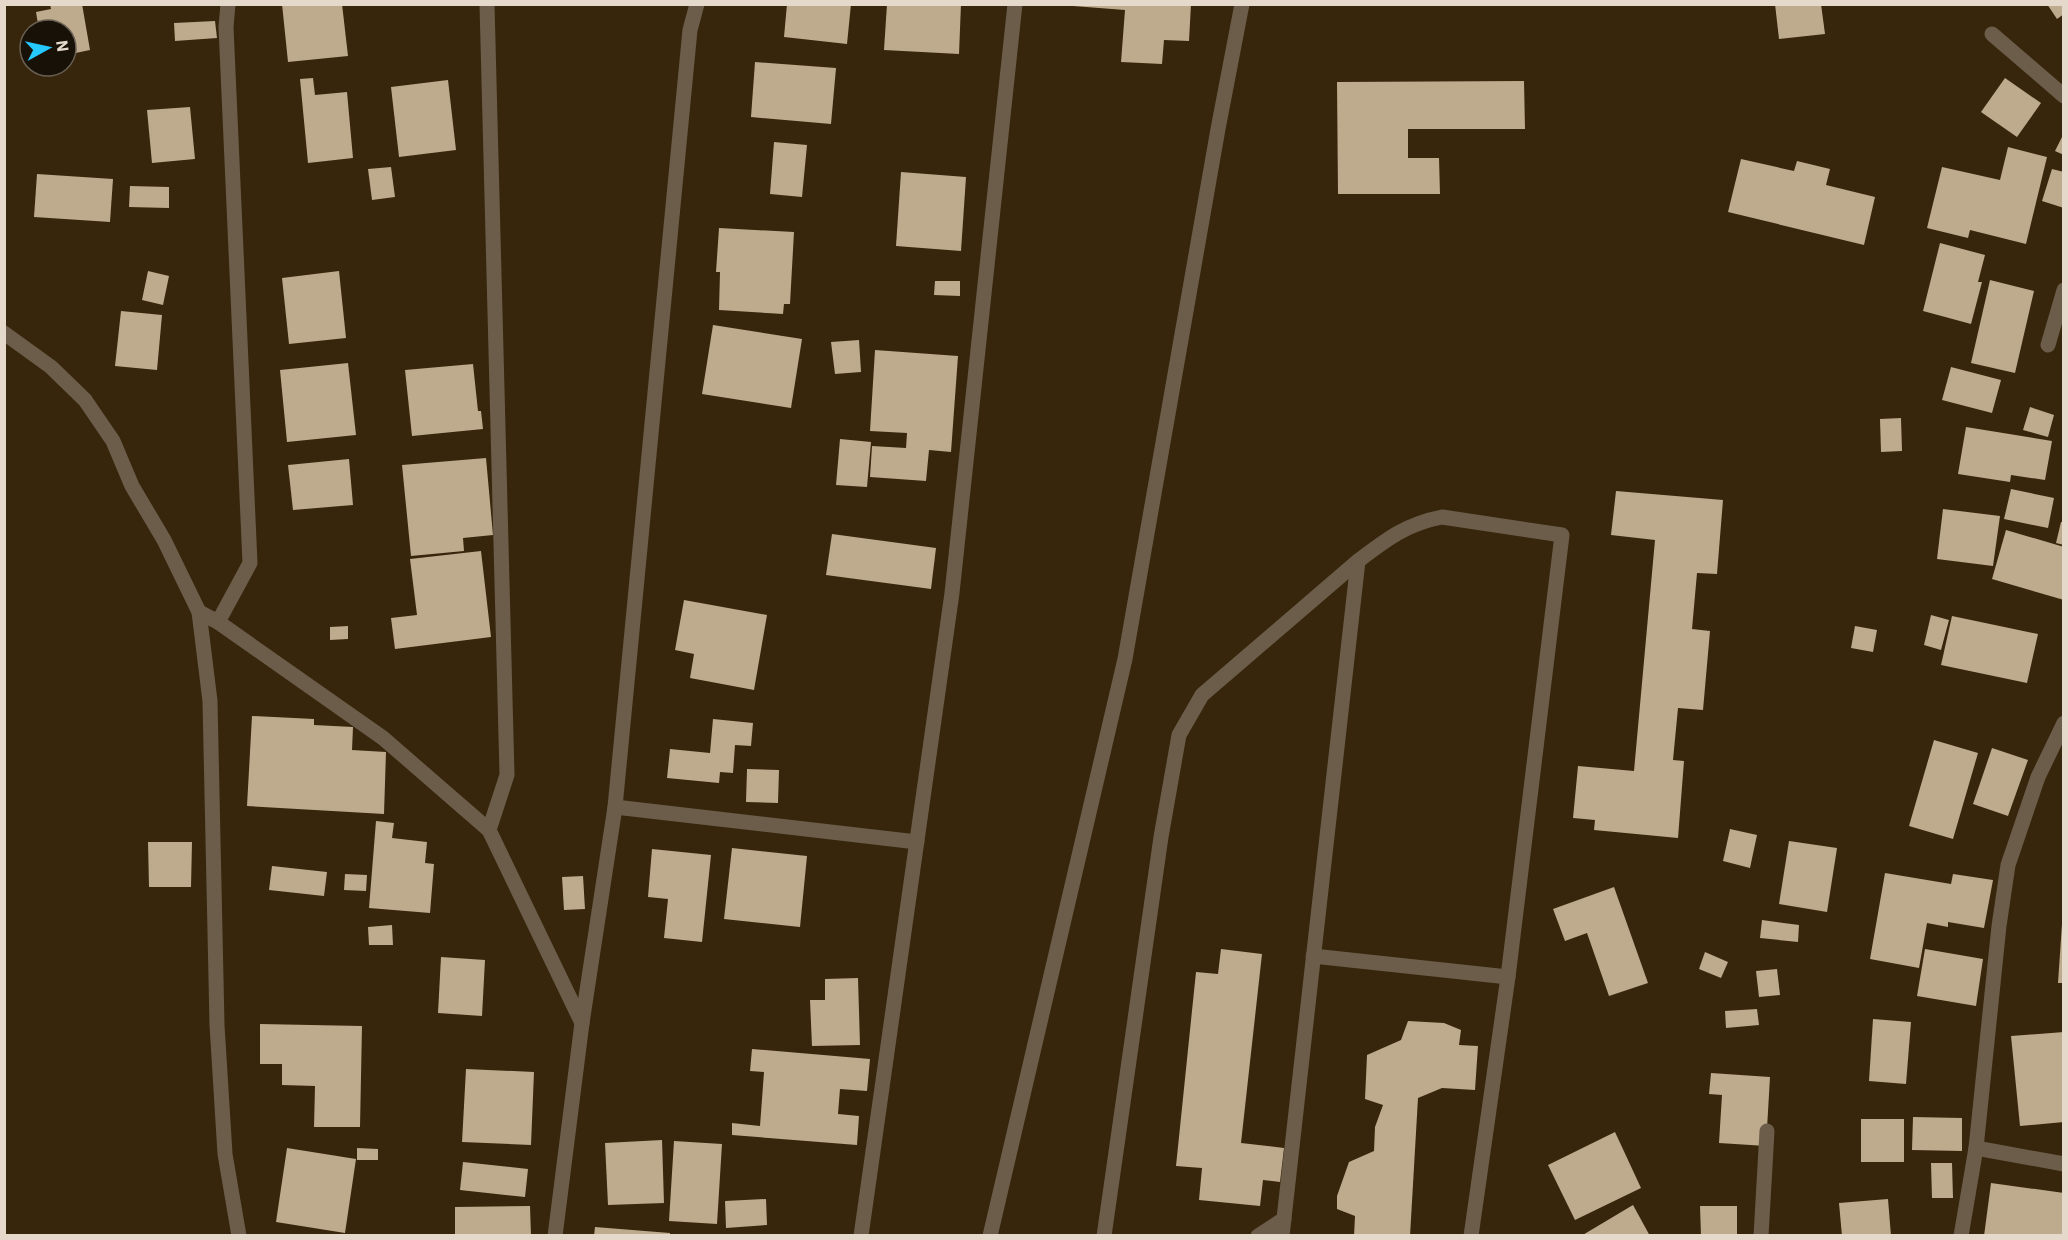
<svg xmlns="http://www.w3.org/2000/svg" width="2068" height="1240" font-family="'IBM Plex Sans',sans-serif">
<rect width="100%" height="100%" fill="#37260c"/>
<!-- building -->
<g fill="#beaa8d">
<path d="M 50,4 L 82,4 L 90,50 L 66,55 L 66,30 L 39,30 L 36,12 L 51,9 Z"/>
<path d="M 282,4 L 342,4 L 348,56 L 288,62 Z"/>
<path d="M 787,4 L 851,4 L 847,44 L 784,37 Z"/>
<path d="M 887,4 L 961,4 L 959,54 L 884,50 Z"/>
<path d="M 1073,4 L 1191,4 L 1189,41 L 1164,40 L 1162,64 L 1121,62 L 1125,10 L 1073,6 Z"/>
<path d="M 1775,4 L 1821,4 L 1825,34 L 1779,39 Z"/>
<path d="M 2047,4 L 2064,4 L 2064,14 L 2057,19 Z"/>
<path d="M 215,21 L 217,38 L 175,41 L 174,23 Z"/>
<path d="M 755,62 L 836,68 L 831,124 L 751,117 Z"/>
<path d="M 313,78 L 315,95 L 347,92 L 353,158 L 308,163 L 300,79 Z"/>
<path d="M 2005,78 L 2041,103 L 2017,137 L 1981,112 Z"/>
<path d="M 448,80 L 456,150 L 399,157 L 391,87 Z"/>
<path d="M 1524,81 L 1525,129 L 1408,129 L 1408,158 L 1439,158 L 1440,194 L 1338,194 L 1337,82 Z"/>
<path d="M 190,107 L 195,159 L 152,163 L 147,110 Z"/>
<path d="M 2064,133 L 2064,155 L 2055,151 Z"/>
<path d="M 774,142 L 807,145 L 802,197 L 770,194 Z"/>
<path d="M 2008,147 L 2047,157 L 2026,244 L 1970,230 L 1968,238 L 1927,228 L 1942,167 L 2000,180 Z"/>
<path d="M 1741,159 L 1794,171 L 1797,161 L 1830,169 L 1826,185 L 1875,197 L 1864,245 L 1728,212 Z"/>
<path d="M 391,167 L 395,197 L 372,200 L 368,169 Z"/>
<path d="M 2052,169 L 2064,172 L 2064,208 L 2042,201 Z"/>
<path d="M 901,172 L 966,177 L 961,251 L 896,246 Z"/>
<path d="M 37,174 L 113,179 L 110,222 L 34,217 Z"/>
<path d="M 130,186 L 169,187 L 169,208 L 129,207 Z"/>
<path d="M 719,228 L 794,232 L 790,304 L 784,304 L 783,314 L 719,310 L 720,272 L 716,272 Z"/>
<path d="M 1940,243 L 1985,255 L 1978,282 L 1982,282 L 1971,324 L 1923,311 Z"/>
<path d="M 148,271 L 169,276 L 163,305 L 142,300 Z"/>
<path d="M 339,271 L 346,338 L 289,344 L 282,278 Z"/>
<path d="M 1990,280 L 2034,291 L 2015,373 L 1971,363 Z"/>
<path d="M 935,281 L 960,281 L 960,296 L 934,295 Z"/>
<path d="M 121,311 L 162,315 L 157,370 L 115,366 Z"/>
<path d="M 713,325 L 802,339 L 791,408 L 702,394 Z"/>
<path d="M 859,340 L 861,372 L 835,374 L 831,342 Z"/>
<path d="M 875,350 L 958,356 L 951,452 L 929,450 L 926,481 L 870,477 L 872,446 L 906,448 L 907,433 L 870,431 Z"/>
<path d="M 348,363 L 356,435 L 287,442 L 280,370 Z"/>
<path d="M 473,364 L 478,411 L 481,411 L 483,429 L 412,436 L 405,370 Z"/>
<path d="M 1951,367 L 2001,380 L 1992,413 L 1942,400 Z"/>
<path d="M 2030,407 L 2054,415 L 2048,437 L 2023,430 Z"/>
<path d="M 1901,418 L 1902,451 L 1881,452 L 1880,419 Z"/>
<path d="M 1966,427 L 2052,441 L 2045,480 L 2011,475 L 2010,482 L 1958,474 Z"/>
<path d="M 840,439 L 871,442 L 867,487 L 836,485 Z"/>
<path d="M 486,458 L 493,535 L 463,538 L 464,551 L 411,556 L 402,465 Z"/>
<path d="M 349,459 L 353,505 L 293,510 L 288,465 Z"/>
<path d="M 2011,489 L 2054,498 L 2048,528 L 2004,519 Z"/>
<path d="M 1616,491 L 1723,500 L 1717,574 L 1697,573 L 1692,629 L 1710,631 L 1703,710 L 1678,708 L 1673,760 L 1684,761 L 1678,838 L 1594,830 L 1595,820 L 1573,818 L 1578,766 L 1634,771 L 1655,540 L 1611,535 Z"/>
<path d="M 1943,509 L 2000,516 L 1993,566 L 1937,559 Z"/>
<path d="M 2061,522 L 2064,522 L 2064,545 L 2056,543 Z"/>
<path d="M 2006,530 L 2064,547 L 2064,600 L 1992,579 Z"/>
<path d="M 832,534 L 936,548 L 931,589 L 826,575 Z"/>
<path d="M 481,551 L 491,637 L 395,649 L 391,618 L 417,615 L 410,559 Z"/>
<path d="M 684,600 L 767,615 L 754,690 L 690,678 L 694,654 L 675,650 Z"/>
<path d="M 1931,615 L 1949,620 L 1941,650 L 1924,645 Z"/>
<path d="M 1952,616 L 2038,634 L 2027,683 L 1941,665 Z"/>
<path d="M 348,626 L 348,639 L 330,640 L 330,627 Z"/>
<path d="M 1855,626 L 1877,630 L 1873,652 L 1851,648 Z"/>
<path d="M 252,716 L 314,719 L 314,725 L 353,727 L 352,750 L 386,752 L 384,814 L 247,806 Z"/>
<path d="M 713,719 L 753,723 L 751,746 L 735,745 L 733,773 L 720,772 L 719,783 L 667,778 L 670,749 L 710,753 Z"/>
<path d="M 1934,740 L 1978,753 L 1953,839 L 1909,826 Z"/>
<path d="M 1992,748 L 2028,760 L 2008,816 L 1973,804 Z"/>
<path d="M 747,769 L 779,770 L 778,803 L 746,802 Z"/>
<path d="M 376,821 L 394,823 L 392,838 L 427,842 L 425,863 L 434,864 L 430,913 L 369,908 Z"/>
<path d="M 1730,829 L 1757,835 L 1750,868 L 1723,861 Z"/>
<path d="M 1789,841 L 1837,848 L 1827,912 L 1779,904 Z"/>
<path d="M 148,842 L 192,842 L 191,887 L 149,887 Z"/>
<path d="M 732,848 L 807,856 L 800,927 L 724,919 Z"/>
<path d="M 652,849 L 711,855 L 702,942 L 664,938 L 668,899 L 648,897 Z"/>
<path d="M 272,866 L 327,872 L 324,896 L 269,890 Z"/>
<path d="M 1885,873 L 1951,884 L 1953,874 L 1993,880 L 1984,928 L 1948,922 L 1948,927 L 1927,923 L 1919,968 L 1870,959 Z"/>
<path d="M 345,874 L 367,875 L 366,891 L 344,890 Z"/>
<path d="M 583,876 L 585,909 L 564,910 L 562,877 Z"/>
<path d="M 1614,887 L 1648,983 L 1609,996 L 1587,933 L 1565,941 L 1553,909 Z"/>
<path d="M 1762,920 L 1799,925 L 1798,942 L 1760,938 Z"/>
<path d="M 2062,924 L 2064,924 L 2064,983 L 2058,983 Z"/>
<path d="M 392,925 L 393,945 L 369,945 L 368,927 Z"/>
<path d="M 1221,949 L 1262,954 L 1241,1143 L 1284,1148 L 1280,1182 L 1263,1180 L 1260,1206 L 1199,1200 L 1202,1168 L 1176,1166 L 1196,972 L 1218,974 Z"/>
<path d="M 1925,949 L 1983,959 L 1976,1006 L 1917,996 Z"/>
<path d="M 1705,952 L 1728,962 L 1721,978 L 1699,969 Z"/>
<path d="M 441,957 L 485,960 L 482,1016 L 438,1013 Z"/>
<path d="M 1777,969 L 1780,995 L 1759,997 L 1756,971 Z"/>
<path d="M 858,978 L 860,1045 L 812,1046 L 810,1000 L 825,1000 L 825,979 Z"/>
<path d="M 1757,1009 L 1759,1025 L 1726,1028 L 1725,1011 Z"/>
<path d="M 1873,1019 L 1911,1022 L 1906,1084 L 1869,1081 Z"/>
<path d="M 1408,1021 L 1444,1023 L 1461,1030 L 1459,1045 L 1478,1046 L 1475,1090 L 1442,1088 L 1418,1098 L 1410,1236 L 1354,1236 L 1355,1216 L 1337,1209 L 1337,1196 L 1349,1162 L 1374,1151 L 1375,1127 L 1383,1105 L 1365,1099 L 1367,1055 L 1401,1040 Z"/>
<path d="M 260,1024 L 362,1026 L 360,1127 L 314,1127 L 315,1086 L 282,1085 L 282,1064 L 260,1064 Z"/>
<path d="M 2064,1032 L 2064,1122 L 2020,1126 L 2011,1036 Z"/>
<path d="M 752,1049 L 870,1059 L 867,1091 L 840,1089 L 838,1114 L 859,1116 L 857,1145 L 732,1135 L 732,1123 L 760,1126 L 764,1072 L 750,1071 Z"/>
<path d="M 466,1069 L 534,1072 L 531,1145 L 462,1142 Z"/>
<path d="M 1711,1073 L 1770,1077 L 1766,1146 L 1719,1143 L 1722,1095 L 1709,1094 Z"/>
<path d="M 1913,1117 L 1962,1118 L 1962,1151 L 1912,1150 Z"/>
<rect x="1861" y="1119" width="43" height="43"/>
<path d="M 1615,1132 L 1641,1188 L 1575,1220 L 1548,1165 Z"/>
<path d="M 662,1140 L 664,1203 L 608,1205 L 605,1143 Z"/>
<path d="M 674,1141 L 722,1144 L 717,1224 L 669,1221 Z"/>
<path d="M 287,1148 L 356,1159 L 345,1233 L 276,1222 Z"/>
<path d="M 357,1148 L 378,1149 L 378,1160 L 357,1160 Z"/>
<path d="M 463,1162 L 528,1169 L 525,1197 L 460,1190 Z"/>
<path d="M 1931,1163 L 1952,1163 L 1953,1198 L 1932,1198 Z"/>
<path d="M 1991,1183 L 2064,1193 L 2064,1236 L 1984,1236 Z"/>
<path d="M 766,1199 L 767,1225 L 726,1228 L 725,1201 Z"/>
<path d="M 1888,1199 L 1891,1236 L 1842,1236 L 1839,1203 Z"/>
<path d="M 1633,1205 L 1650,1236 L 1581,1236 Z"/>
<path d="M 530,1206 L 531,1236 L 455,1236 L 455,1207 Z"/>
<path d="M 1700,1206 L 1737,1206 L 1737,1236 L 1701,1236 Z"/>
<path d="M 595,1227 L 670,1233 L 670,1236 L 594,1236 Z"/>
</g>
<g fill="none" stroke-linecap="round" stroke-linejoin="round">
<!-- street -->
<g stroke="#6b5d4a" stroke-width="15">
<path d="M 487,4 L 507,775 L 489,830 L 582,1023"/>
<path d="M 1992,34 L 2064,96"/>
<path d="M 4,333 L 51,367 L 85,400 L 113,441 L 132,486 L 164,540 L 199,612 L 210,701 L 217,1025 L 225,1154 L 239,1236"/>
<path d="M 2048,345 L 2064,290"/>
<path d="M 199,612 L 218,622 L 250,563 L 226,27 L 228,4"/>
<path d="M 218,622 L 383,738 L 489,830"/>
<path d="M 615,807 L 917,842"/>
<path d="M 1313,956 L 1508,977"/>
<path d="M 1976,1148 L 2064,1164"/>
<path d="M 555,1236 L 582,1023 L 615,807 L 690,30 L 697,4"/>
<path d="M 861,1236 L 952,593 L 1015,4"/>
<path d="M 990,1236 L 1125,659 L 1218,129 L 1242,4"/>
<path d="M 1104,1236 L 1161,837 L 1179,735 L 1202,695 L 1358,561"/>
<path d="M 1258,1236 L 1284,1219"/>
<path d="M 1282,1236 L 1358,561 C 1387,539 1406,524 1442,517 L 1562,535 L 1508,977 L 1471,1236"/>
<path d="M 1761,1236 L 1767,1131"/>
<path d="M 1961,1236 L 1976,1148 L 1999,926 L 2008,865 L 2038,777 L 2064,723"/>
</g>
</g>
<!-- border -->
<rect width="2068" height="1240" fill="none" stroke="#e4d9cb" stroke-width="12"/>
<!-- north arrow -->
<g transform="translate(48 48) rotate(82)"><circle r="28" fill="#181107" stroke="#6a6155" stroke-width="1.5"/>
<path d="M0-4.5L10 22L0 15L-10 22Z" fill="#25c9fe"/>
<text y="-9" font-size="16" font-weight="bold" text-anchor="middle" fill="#e4d9cb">N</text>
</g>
</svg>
